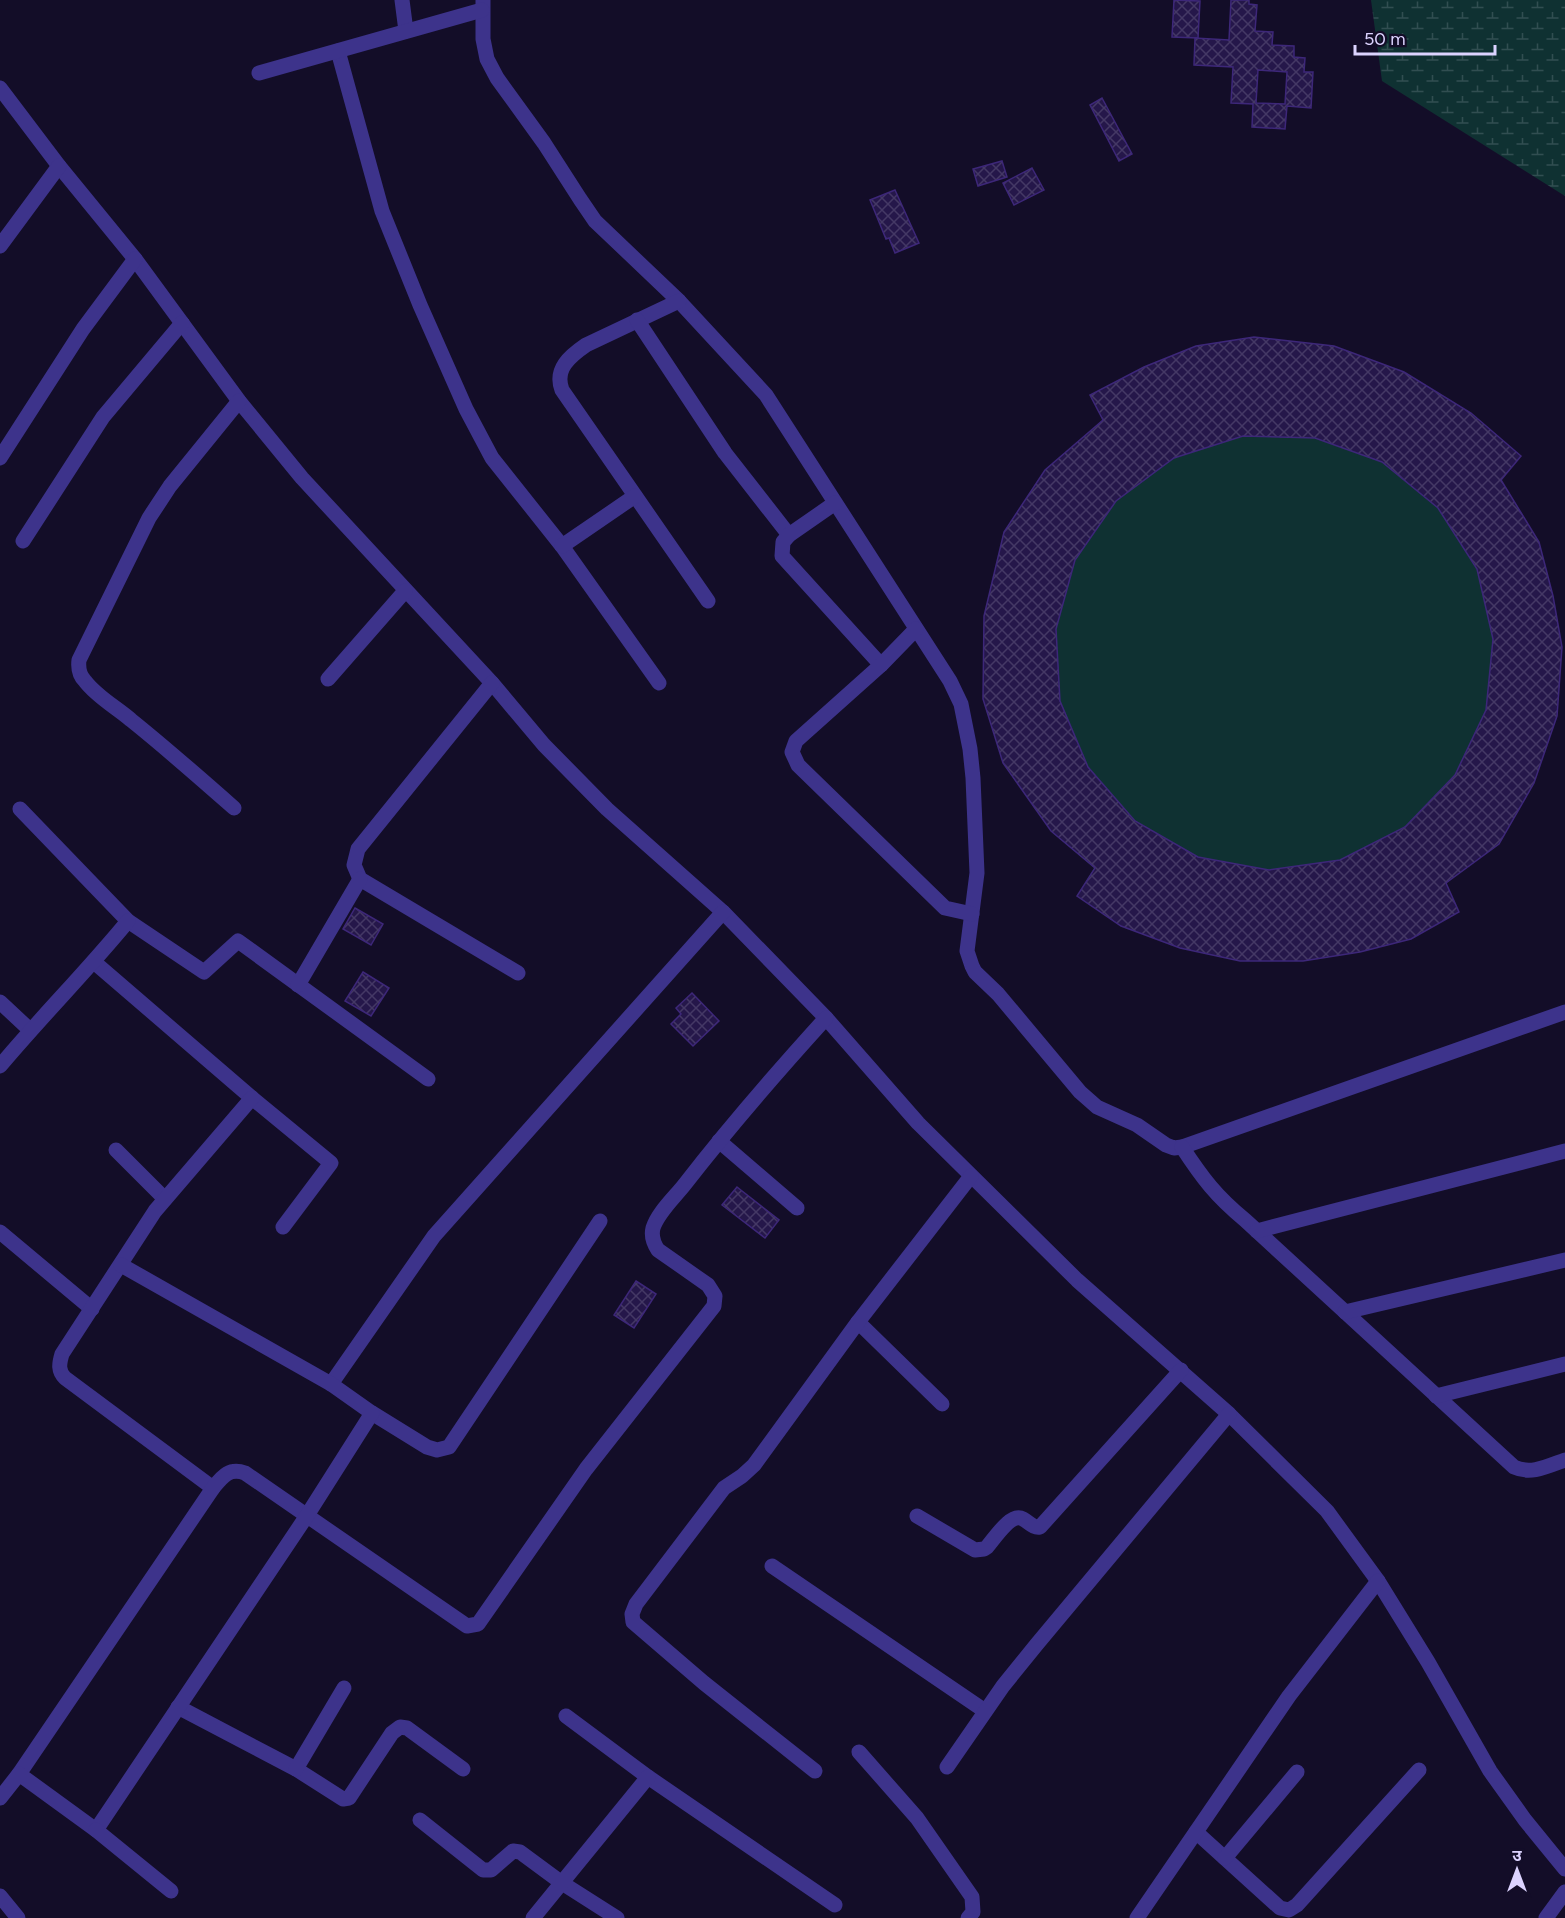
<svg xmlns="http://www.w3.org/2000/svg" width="1565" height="1918" font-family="Figtree,'Noto Sans Devanagari',sans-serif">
<defs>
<pattern id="wetland-marsh" width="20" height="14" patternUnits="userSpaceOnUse" patternTransform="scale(1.5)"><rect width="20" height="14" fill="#0f3132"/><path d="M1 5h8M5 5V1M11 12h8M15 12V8" fill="none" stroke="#314e51"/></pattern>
<pattern id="building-cross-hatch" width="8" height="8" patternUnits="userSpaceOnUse" patternTransform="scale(1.5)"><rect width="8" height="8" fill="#25174a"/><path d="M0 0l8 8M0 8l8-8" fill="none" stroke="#443865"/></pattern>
</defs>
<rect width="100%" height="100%" fill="#130d28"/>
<!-- grass -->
<path fill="#0f3132" d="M 1254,337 L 1334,346 L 1404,372 L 1471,413 L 1521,456 L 1501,480 L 1557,716 L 1534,783 L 1499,844 L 1446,883 L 1459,912 L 1411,939 L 1360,952 L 1303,961 L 1240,961 L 1180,948 L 1121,926 L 1077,896 L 1094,868 L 1051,831 L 1003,763 L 983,699 L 984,616 L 1004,532 L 1045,470 L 1103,420 L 1090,395 L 1144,367 L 1196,346 Z"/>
<!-- wetland -->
<path fill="url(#wetland-marsh)" d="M 1371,0 L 1565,0 L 1565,196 L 1382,81 Z"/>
<!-- building -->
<g fill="url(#building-cross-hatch)" stroke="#3d2779" stroke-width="1.5" fill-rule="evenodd">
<path d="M 1174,0 L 1200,1 L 1198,38 L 1172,37 Z"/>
<path d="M 1231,0 L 1249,0 L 1249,4 L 1257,5 L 1255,31 L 1273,32 L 1272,45 L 1294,46 L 1294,57 L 1305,58 L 1304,72 L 1313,72 L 1311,108 L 1287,106 L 1285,129 L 1252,127 L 1253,104 L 1231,103 L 1233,67 L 1194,65 L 1195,38 L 1229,40 ZM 1258,70 L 1287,72 L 1285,104 L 1256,103 Z"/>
<path d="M 1102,98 L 1132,154 L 1119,161 L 1090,105 Z"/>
<path d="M 1002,161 L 1007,177 L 978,186 L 973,169 Z"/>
<path d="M 1032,168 L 1044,190 L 1014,205 L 1003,183 Z"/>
<path d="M 895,190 L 919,243 L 895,253 L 889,238 L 886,239 L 870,200 Z"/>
<path d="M 1254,337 L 1334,346 L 1404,372 L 1471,413 L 1521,456 L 1501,480 L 1539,542 L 1553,596 L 1562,647 L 1557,716 L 1534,783 L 1499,844 L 1446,883 L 1459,912 L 1411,939 L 1360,952 L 1303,961 L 1240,961 L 1180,948 L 1121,926 L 1077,896 L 1095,868 L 1051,831 L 1003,763 L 983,699 L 984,616 L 1004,532 L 1045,470 L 1103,420 L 1090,395 L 1144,367 L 1196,346 ZM 1243,436 L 1315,438 L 1382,462 L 1438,508 L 1477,569 L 1493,639 L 1486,710 L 1455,775 L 1405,827 L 1340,860 L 1269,870 L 1198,857 L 1135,821 L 1088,767 L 1060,701 L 1056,629 L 1075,560 L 1116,501 L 1174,458 Z"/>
<path d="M 355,908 L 383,924 L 371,945 L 343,929 Z"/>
<path d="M 363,972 L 389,988 L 371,1016 L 345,1001 Z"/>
<path d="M 692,993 L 719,1021 L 693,1046 L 671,1024 L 681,1014 L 676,1008 Z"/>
<path d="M 737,1187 L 779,1220 L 765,1238 L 722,1205 Z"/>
<path d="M 636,1281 L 656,1294 L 634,1328 L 614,1315 Z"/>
</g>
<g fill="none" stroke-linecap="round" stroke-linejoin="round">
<!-- minor -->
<g stroke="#3d338b" stroke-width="15">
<path d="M 402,0 L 406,31"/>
<path d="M 483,0 L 483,39 L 487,59 L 497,78 L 544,143 L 580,199 L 595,221 L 679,301 L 766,395 L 950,681 L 961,704 L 970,749 L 973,778 L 977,873 L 967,951 L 972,966 L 975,972 L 998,994 L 1080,1092 L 1097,1107 L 1137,1125 L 1166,1145 L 1174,1148 L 1182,1147 L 1565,1012"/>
<path d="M 338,51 L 382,211 L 420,305 L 466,409 L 492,458 L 562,546 L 659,683"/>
<path d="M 259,73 L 482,10"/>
<path d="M 0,88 L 59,166 L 135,259 L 239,401 L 302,478 L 492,683 L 544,745 L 607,809 L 723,912 L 826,1018 L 918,1123 L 1077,1280 L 1229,1414 L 1327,1511 L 1378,1581 L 1428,1662 L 1490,1771 L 1525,1820 L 1565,1869"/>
<path d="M 0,246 L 59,166"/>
<path d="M 679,301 L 586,345 C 570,356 554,369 562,390 L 708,601"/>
<path d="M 637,320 L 725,453 L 789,535"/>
<path d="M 0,458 L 83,329 L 135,259"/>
<path d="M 835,503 L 789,535 L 783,542 L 782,556 L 881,665"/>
<path d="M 23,541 L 103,417 L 182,323"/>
<path d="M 562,546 L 635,496"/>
<path d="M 916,629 L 881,665 L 796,741 L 792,752 L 798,765 L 945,908 L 972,914"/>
<path d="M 328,679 L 405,591"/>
<path d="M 492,683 L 358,849 L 354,865 L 360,879 L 518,973"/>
<path d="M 234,808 C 200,778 166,748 131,720 C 116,707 97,697 85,681 C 79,675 78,668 79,660 L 149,518 L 170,486 L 239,401"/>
<path d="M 20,809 L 128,921 L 204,972 L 238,941 L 428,1079"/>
<path d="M 94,962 L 252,1098 L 331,1163 L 283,1227"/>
<path d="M 298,985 L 360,879"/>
<path d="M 0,1002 L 30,1030"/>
<path d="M 0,1066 C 42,1016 87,971 128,921"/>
<path d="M 719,1141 L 797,1208"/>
<path d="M 1182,1147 C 1203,1179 1216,1196 1245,1220 L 1514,1467 C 1531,1475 1548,1466 1565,1460"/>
<path d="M 116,1150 L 165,1199"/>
<path d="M 1257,1231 L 1565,1151"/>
<path d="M 0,1232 L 92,1309"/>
<path d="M 1345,1312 L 1565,1260"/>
<path d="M 858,1322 L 942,1404"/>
<path d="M 331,1384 L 434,1236 L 723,912"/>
<path d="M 1436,1396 L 1565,1364"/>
<path d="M 372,1413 L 427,1447 L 437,1450 L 449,1447 L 600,1221"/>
<path d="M 213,1488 L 65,1378 C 58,1371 59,1364 62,1354 L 155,1211 L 252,1098"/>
<path d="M 917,1516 L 975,1550 L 984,1549 L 987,1547 C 995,1538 1011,1512 1023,1519 C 1030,1523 1033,1528 1040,1527 L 1181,1370"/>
<path d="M 772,1566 L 985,1711"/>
<path d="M 178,1707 L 296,1769 L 343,1799 L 349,1798 L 392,1733 L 400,1727 L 407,1728 L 463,1769"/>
<path d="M 566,1716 L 648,1777 L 835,1905"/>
<path d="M 859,1752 L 917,1818 L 972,1897 L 973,1912 L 968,1918"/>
<path d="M 947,1767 L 1003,1686 L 1037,1644 L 1229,1414"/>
<path d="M 296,1769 L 344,1688"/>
<path d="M 815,1771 L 704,1683 L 633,1622 L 632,1614 L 636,1604 L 724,1488 L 742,1476 L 754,1465 L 858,1322 L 971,1176"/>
<path d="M 19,1774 L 213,1488 C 222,1477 229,1467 245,1473 L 467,1626 L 478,1624 L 586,1469 L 714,1306 L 715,1296 L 708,1285 L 658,1250 C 654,1244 651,1236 653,1228 C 658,1212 675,1197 685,1184 C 730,1126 777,1072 826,1018"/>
<path d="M 0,1798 L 19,1774 L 96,1830 L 306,1517 L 372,1413 L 331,1384 L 121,1265"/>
<path d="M 420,1820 L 483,1870 L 491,1870 L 513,1851 L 520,1852 L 562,1883 L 617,1918"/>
<path d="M 96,1830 L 171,1891"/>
<path d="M 1196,1832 L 1280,1908 L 1289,1910 L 1297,1905 L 1419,1770"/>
<path d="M 1225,1858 L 1297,1772"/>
<path d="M 533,1918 L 648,1777"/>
<path d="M 1137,1918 L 1289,1696 L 1378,1581"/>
<path d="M 1546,1918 L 1565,1892"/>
</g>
<!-- tertiary -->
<path stroke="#3d338b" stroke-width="15" d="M 0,1896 L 18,1918"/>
</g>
<!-- north arrow -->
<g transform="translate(1517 1870)" stroke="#130d28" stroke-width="4.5" paint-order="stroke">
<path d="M0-4.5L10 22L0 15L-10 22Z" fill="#dcd3ff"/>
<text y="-9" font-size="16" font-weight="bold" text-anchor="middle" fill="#dcd3ff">उ</text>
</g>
<!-- scale -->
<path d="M1355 45v9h140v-9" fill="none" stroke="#dcd3ff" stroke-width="3"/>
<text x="1364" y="45" font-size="18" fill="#dcd3ff" stroke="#130d28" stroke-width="4.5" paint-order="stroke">50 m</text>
</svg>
